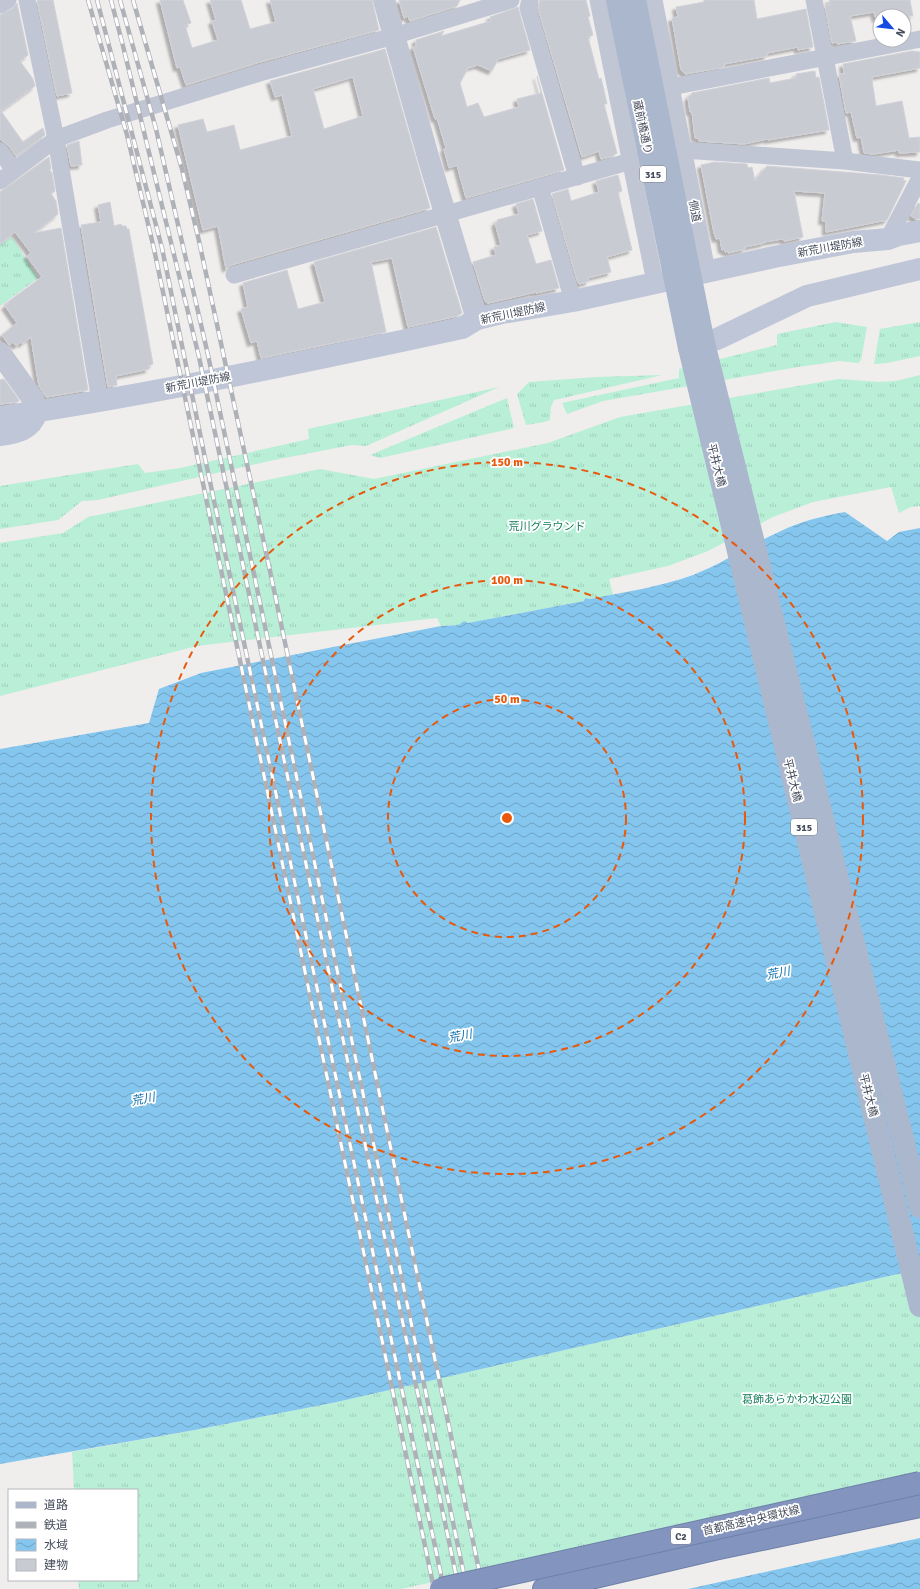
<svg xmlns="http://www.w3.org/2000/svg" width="920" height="1589" font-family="Signika,'Noto Sans JP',sans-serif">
<defs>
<pattern id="grass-tufts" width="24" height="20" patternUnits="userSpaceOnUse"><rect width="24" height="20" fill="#b9efd7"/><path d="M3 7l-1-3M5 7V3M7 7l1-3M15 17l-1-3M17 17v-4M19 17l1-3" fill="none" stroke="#a0cfbb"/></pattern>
<pattern id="water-waves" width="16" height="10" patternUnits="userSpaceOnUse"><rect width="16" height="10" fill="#85c6ee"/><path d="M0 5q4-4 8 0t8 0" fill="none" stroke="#6fa3c4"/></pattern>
<filter id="shadow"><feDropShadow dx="-3.5" dy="3.5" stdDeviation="1" flood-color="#0004"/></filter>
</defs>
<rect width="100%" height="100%" fill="#f0eded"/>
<!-- grass -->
<g fill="url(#grass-tufts)">
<path d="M 12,237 L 38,278 L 0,306 L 0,245 Z"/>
<path d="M 836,322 L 867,327 L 861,360 L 858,363 L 840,361 L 798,367 L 603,401 L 567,414 L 562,403 L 679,378 L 679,369 L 777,345 L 777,334 Z"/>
<path d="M 920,322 L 920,356 L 887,363 L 874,364 L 880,329 Z"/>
<path d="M 662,375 L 559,399 L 554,400 L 551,407 L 550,420 L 544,422 L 526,425 L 517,394 L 529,382 L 596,377 Z"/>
<path d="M 920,375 L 920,506 L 911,507 L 899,513 L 891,487 L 813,502 L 773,517 L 708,551 L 668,566 L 609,579 L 613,595 L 590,599 L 585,598 L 584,601 L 468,623 L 464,621 L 460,625 L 441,626 L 437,618 L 197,646 L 0,696 L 0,543 L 63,533 L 88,517 L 320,469 L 374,479 L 548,443 L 620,417 L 839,379 L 879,382 L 896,381 Z"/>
<path d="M 499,387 L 366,446 L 352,445 L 274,460 L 98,500 L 82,501 L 58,520 L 0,529 L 0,486 L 138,464 L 145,473 L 180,468 L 309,439 L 308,429 Z"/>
<path d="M 507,398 L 514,428 L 380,458 L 370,455 Z"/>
<path d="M 920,1269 L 920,1475 L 401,1589 L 79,1589 L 78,1580 L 137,1580 L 137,1490 L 74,1490 L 72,1452 L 195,1430 L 337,1402 Z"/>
</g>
<!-- water -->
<g fill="url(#water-waves)">
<path d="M 845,512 L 887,541 L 899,532 L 920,528 L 920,1269 L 337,1402 L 195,1430 L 0,1464 L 0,749 L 149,723 L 159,689 L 201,673 L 441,626 L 459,625 L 464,621 L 468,623 L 584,601 L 585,598 L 590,599 C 624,592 660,587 693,575 C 724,563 751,544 781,531 C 801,521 823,516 845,512 Z"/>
<path d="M 920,1538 L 920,1589 L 688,1589 Z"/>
</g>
<!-- building -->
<g fill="#c9cbd3" stroke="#d1d2d9" fill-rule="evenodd" filter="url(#shadow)">
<path d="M 37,0 L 53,0 L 72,93 L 57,96 Z"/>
<path d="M 160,0 L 183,0 L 191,23 L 185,25 L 192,48 L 218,40 L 212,21 L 216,20 L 210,0 L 241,0 L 250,29 L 276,22 L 270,0 L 372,0 L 379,30 L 260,62 L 186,85 L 180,67 L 177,68 Z"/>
<path d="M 399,0 L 460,0 L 457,6 L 410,21 L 408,16 L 404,18 Z"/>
<path d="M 540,0 L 586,0 L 590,16 L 588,17 L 593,35 L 588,37 L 599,79 L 601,78 L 604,90 L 607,104 L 604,104 L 617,153 L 613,156 L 601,159 L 599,151 L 582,157 L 538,8 Z"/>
<path d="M 704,0 L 754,0 L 757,19 L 806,9 L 813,47 L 798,50 L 798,47 L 767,53 L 767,56 L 724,64 L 724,67 L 685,74 L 681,70 L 672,18 L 678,17 L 676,7 L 704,2 Z"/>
<path d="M 829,0 L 910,0 L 913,16 L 880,16 L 880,18 L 876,19 L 874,12 L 850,16 L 856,41 L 837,44 L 836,42 L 832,43 L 825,5 L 830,5 Z"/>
<path d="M 17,3 L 28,55 L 20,61 L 33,79 L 35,86 L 1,111 L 23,142 L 43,128 L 45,135 L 16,156 L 8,145 L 0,139 L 0,15 L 13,8 Z"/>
<path d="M 518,7 L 530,50 L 498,59 L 492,71 L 478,65 L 468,68 L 460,83 L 467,107 L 478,103 L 484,117 L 519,107 L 517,99 L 541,93 L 537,76 L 564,170 L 466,198 L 457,165 L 449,168 L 444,149 L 446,148 L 437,118 L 435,119 L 413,47 L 416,46 L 416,40 L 444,31 L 441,36 L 491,21 L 490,17 Z"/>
<path d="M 385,49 L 430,208 L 231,265 L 226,269 L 218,226 L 203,230 L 178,125 L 203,119 L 207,132 L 234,125 L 240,150 L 292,136 L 282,95 L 275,97 L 270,81 ZM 353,77 L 363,116 L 324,129 L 313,89 Z"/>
<path d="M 912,51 L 920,52 L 920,68 L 872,77 L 872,80 L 876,106 L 902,101 L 909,138 L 920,137 L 920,152 L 899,153 L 899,150 L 874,154 L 864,153 L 861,137 L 857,138 L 851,112 L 846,113 L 839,74 L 844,74 L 843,64 Z"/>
<path d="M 815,71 L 816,78 L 819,77 L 829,130 L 768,140 L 767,139 L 744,144 L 699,141 L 699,138 L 695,138 L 692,112 L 690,112 L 688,98 L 692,93 L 769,78 L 770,83 L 796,78 L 796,74 Z"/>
<path d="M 79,141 L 82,165 L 71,166 L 67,145 Z"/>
<path d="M 49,157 L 51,169 L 49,169 L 52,173 L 55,191 L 51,194 L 56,201 L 58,214 L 34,233 L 61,228 L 88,390 L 46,397 L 39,386 L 31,337 L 22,344 L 21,342 L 16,346 L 13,342 L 9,345 L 2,335 L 17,323 L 5,306 L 9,303 L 8,302 L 42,277 L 27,256 L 31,253 L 15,232 L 0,244 L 0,192 Z"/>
<path d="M 715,162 L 747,164 L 748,168 L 752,167 L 755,181 L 767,166 L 881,175 L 904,178 L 903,180 L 906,181 L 887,220 L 826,232 L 826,221 L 822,221 L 825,193 L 794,191 L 803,237 L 785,241 L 782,239 L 764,242 L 764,243 L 745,247 L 745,249 L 728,253 L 728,251 L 725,252 L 724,249 L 722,250 L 720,238 L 716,239 L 714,233 L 701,165 Z"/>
<path d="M 618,175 L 622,191 L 618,192 L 632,250 L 607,257 L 611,272 L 588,278 L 589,281 L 580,284 L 578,283 L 552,194 L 568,189 L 571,201 L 599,192 L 596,181 Z"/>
<path d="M 533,199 L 542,231 L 527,235 L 536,264 L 551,260 L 559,288 L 536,293 L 536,292 L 488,303 L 485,301 L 473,262 L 496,255 L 494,247 L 501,245 L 495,223 L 498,222 L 497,220 L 519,214 L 516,204 Z"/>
<path d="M 110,202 L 114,226 L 121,224 L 122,226 L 126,226 L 127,229 L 129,229 L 153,364 L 148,366 L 149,369 L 116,376 L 117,385 L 108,387 L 81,225 L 101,222 L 98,205 Z"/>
<path d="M 918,203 L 920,204 L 920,219 L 916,219 L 911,216 Z"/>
<path d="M 436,227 L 462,313 L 457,316 L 408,327 L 392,258 L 371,262 L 386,332 L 261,358 L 257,341 L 251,343 L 241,309 L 248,307 L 243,283 L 287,270 L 298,309 L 325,302 L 314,262 Z"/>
<path d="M 4,379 L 19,400 L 18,402 L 0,404 L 0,380 Z"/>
</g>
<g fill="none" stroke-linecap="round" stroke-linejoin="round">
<!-- motorway casing -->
<g stroke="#6e80a9" stroke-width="24">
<path id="motorway" d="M 544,1589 L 714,1549 L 920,1506"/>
</g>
<!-- minor -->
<g stroke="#c0c6d3" stroke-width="17">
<path d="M 27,0 L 56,139 L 100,401"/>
<path d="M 530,0 L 528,8 L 577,177"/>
<path d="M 598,0 L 655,282"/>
<path d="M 654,0 L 707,271"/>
<path d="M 814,0 L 845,161"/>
<path d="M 0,5 L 8,0"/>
<path d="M 671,87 L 920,39"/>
<path d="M 0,151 L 14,170"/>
<path d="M 0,181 L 56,139 L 107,120 L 263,72 L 394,36 L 511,0"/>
<path d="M 540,187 L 573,301"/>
<path d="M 888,239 L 920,178"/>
<path d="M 234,275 L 631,161 L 683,150 L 845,161 L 920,170"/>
</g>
<!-- tertiary -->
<g stroke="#c0c6d3" stroke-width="22">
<path d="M 384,0 L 429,160 L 477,319"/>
<path d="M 0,353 L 33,399 L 37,412"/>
</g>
<!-- secondary -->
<g stroke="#bfc6d7" stroke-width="22">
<path d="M 704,343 L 717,339 L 807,296 L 920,269"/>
<path d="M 0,417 C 155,394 309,361 462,328 L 477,319 L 502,313 L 573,301 L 774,257 L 853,242 L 888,239 L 899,235 L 920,231"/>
<path d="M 0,435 C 17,433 31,430 37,412"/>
</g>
<!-- primary -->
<g stroke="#abb7cd" stroke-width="22">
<path d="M 704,343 L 920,1207"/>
<path d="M 689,348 L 920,1306"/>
</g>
<!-- motorway -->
<use href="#motorway" stroke="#8395be" stroke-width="22"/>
<!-- rail casing -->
<g stroke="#afb1b8" stroke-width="4.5">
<g id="rail">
<path d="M 88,0 L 127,135 L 154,249 L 434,1589"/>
<path d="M 97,0 L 162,248 L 205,458 L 444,1589"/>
<path d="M 111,0 L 122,42 L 199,357 L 459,1589"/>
<path d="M 120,0 L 156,129 L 208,355 L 467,1589"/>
<path d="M 133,0 L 182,169 L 199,241 L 270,571 L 483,1589"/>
</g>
</g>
<!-- rail -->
<use href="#rail" stroke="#fff" stroke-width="3" stroke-dasharray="9" stroke-linecap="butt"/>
<!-- motorway-bridge casing -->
<g stroke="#6e80a9" stroke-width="24" stroke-linecap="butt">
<path id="motorway-bridge" d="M 441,1589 L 920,1483"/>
</g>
<!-- primary-bridge -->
<g stroke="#abb7cd" stroke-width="22">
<path d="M 617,0 L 689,348"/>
<path d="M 635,0 L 704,343"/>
</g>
<!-- motorway-bridge -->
<use href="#motorway-bridge" stroke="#8395be" stroke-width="22"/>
</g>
<!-- distance rings -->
<g fill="none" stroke="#e8590c" stroke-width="2" stroke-dasharray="7 5">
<circle cx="507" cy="818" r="119"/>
<circle cx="507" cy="818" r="238"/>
<circle cx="507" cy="818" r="356"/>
</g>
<g text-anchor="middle" stroke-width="3.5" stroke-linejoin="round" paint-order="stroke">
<!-- shield labels -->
<g fill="#fff" stroke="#7d828c" stroke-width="1">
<rect x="640" y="166" width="26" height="16" rx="3"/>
<rect x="791" y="819" width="26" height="16" rx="3"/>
<rect x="671" y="1528" width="20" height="16" rx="3"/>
</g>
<g font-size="10" font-weight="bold" fill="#454c5b">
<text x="653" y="178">315</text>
<text x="804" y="831">315</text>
<text x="681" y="1540">C2</text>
</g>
<!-- street labels -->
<g font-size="11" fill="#454c5b" stroke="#fff">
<text transform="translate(643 127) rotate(78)" y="4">蔵前橋通り</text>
<text transform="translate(695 211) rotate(79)" y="4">側道</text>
<text transform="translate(830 247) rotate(-10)" y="4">新荒川堤防線</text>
<text transform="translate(513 313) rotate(-12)" y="4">新荒川堤防線</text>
<text transform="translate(198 382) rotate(-11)" y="4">新荒川堤防線</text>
<text transform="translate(717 465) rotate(76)" y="4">平井大橋</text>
<text transform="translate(793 780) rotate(76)" y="4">平井大橋</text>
<text transform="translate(869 1095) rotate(76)" y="4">平井大橋</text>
<text transform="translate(751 1520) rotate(-13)" y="4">首都高速中央環状線</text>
</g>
<!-- park labels -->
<g font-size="11" fill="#147d5b" stroke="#fff">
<text x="547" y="530">荒川グラウンド</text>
<text x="797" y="1403">葛飾あらかわ水辺公園</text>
</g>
<!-- water labels -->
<g font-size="12" font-style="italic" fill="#096caa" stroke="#fff">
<text transform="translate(778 973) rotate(-11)" y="4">荒川</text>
<text transform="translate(460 1036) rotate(-11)" y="4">荒川</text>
<text transform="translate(143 1099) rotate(-11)" y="4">荒川</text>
</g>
</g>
<circle cx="507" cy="818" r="6" fill="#e8590c" stroke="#fff" stroke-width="2"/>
<g font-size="12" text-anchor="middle" font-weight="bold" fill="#e8590c" stroke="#fff" stroke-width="3.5" stroke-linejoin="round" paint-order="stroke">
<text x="507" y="466">150 m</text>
<text x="507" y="584">100 m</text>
<text x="507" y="703">50 m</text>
</g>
<!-- legend -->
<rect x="8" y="1489" width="130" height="92" fill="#ffffff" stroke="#b5b7bd"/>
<rect x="16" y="1502" width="20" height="6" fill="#abb7cd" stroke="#b5b7bd"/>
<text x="44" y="1509" font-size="12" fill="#454c5b">道路</text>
<rect x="16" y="1522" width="20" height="6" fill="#afb1b8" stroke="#b5b7bd"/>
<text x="44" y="1529" font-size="12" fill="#454c5b">鉄道</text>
<rect x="16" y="1539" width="20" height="12" fill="url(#water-waves)" stroke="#b5b7bd"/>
<text x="44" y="1549" font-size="12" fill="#454c5b">水域</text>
<rect x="16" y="1559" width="20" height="12" fill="#c9cbd3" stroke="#b5b7bd"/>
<text x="44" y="1569" font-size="12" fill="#454c5b">建物</text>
<!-- north arrow -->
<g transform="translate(892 28) rotate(118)"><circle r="19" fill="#ffffff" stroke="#b5b7bd"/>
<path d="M0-3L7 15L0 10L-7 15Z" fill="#144be2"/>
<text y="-6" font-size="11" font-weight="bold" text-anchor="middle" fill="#454c5b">N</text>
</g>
</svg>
